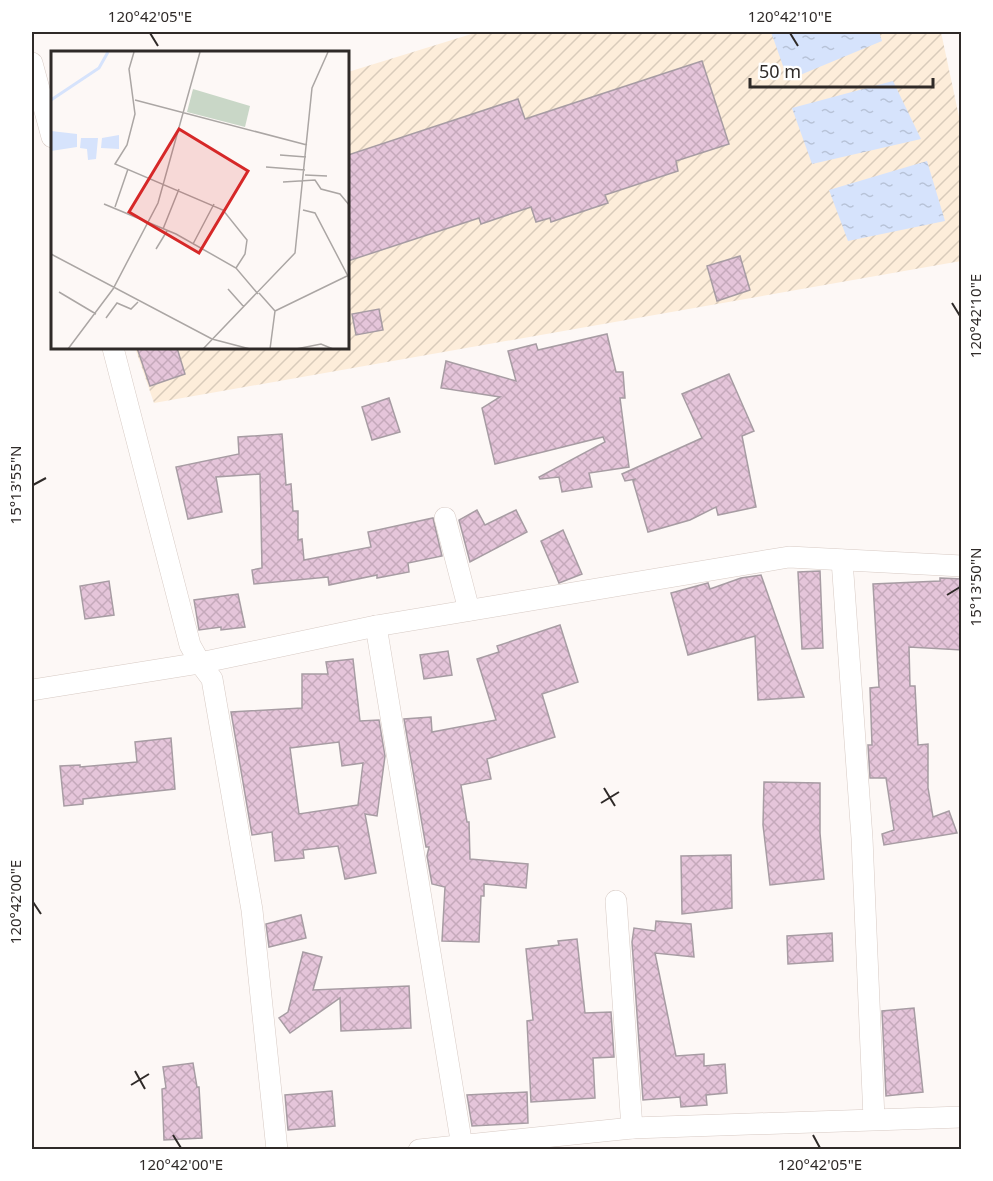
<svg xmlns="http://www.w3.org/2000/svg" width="993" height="1181" font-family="'Noto Sans',sans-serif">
<defs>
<pattern id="industrial-furrows" width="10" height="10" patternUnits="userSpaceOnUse" patternTransform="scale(1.5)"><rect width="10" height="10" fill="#fdedda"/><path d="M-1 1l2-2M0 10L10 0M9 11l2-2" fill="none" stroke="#d9cbbb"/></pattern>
<pattern id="water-ripples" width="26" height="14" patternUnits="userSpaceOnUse" patternTransform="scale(1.5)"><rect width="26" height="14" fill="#d6e3fc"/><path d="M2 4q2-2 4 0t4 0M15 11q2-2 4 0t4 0" fill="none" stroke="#b8c3d8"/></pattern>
<pattern id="building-cross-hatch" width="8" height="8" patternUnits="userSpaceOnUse" patternTransform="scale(1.5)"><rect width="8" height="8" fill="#e5c5da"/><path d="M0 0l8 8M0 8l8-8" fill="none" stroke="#c5a9bb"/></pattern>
</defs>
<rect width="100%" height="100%" fill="#fdf8f6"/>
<!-- industrial -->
<path fill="url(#industrial-furrows)" d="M 478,32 L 941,32 L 961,126 L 961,261 L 154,403 L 135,348 L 348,348 L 348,72 Z"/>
<!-- water -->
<g fill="url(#water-ripples)">
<path d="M 771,32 L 879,32 L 882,41 L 788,80 Z"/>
<path d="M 893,81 L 921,139 L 812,164 L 792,108 Z"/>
<path d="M 927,161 L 945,221 L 848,241 L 829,190 Z"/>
</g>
<!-- building -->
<g fill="url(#building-cross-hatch)" stroke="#a79ca3" stroke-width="1.5" fill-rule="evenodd">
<path d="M 702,61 L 729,144 L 676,161 L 678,171 L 605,195 L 608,203 L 551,222 L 550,218 L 536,222 L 531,207 L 481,224 L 479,218 L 348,261 L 348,155 L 518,99 L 525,119 Z"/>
<path d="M 740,256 L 750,290 L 717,301 L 707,266 Z"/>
<path d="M 379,309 L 383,330 L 356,335 L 352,314 Z"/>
<path d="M 607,334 L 616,372 L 623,372 L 625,398 L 620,398 L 629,467 L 589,473 L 592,487 L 562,492 L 559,477 L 540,479 L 539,477 L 605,442 L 603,437 L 495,464 L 482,408 L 500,397 L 441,388 L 446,361 L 516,381 L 508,351 L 536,344 L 538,350 Z"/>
<path d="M 137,348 L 177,348 L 185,374 L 150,386 Z"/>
<path d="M 729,374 L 754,431 L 742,436 L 756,507 L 718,515 L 716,507 L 690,520 L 648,532 L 633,481 L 636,479 L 625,481 L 622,474 L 702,438 L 682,394 Z"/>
<path d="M 389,398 L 400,432 L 372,440 L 362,407 Z"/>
<path d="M 282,434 L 286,485 L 291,484 L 293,511 L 298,511 L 298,540 L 302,539 L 304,560 L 371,547 L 368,532 L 433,518 L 442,556 L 408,563 L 409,572 L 377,578 L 377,575 L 329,585 L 328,577 L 254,584 L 252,570 L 262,568 L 260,474 L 216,477 L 222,512 L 188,519 L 176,467 L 239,454 L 238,437 Z"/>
<path d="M 477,510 L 485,525 L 516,510 L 527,532 L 470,562 L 459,520 Z"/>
<path d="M 563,530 L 582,574 L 559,583 L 541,541 Z"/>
<path d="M 820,571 L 823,648 L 802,649 L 798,572 Z"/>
<path d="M 761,575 L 804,697 L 758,700 L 755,636 L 688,655 L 671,593 L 708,583 L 710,589 L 741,578 Z"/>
<path d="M 940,578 L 962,579 L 962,650 L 909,647 L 910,686 L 915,686 L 918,745 L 928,744 L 928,788 L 933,817 L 949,811 L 957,833 L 884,845 L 882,834 L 894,830 L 886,778 L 870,778 L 868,745 L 872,745 L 870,688 L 879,687 L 873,584 L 940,581 Z"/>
<path d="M 109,581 L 114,615 L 85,619 L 80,586 Z"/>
<path d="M 238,594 L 245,627 L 221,630 L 221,627 L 199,630 L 194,600 Z"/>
<path d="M 560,625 L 578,682 L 542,694 L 555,737 L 487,759 L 491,779 L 461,785 L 467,822 L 469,822 L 470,859 L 528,864 L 526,888 L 484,884 L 484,896 L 481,896 L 479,942 L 442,941 L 445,887 L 432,884 L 427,856 L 429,847 L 426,847 L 404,719 L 431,717 L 432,732 L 496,720 L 477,659 L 499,652 L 497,646 Z"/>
<path d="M 448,651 L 452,675 L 424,679 L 420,655 Z"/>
<path d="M 353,659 L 360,721 L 379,720 L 385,756 L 377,816 L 365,814 L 376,873 L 345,879 L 338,846 L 303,850 L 304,858 L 275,861 L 272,832 L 252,835 L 231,712 L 302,708 L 302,674 L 328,674 L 326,662 ZM 339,742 L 342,766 L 363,763 L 358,805 L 299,814 L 290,748 Z"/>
<path d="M 171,738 L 175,789 L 83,799 L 83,804 L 64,806 L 60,766 L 80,765 L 80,767 L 137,762 L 135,742 Z"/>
<path d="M 764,782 L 820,783 L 820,833 L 824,879 L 770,885 L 763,825 Z"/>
<path d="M 731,855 L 732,908 L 682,914 L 681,856 Z"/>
<path d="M 301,915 L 306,938 L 269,947 L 266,924 Z"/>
<path d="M 656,921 L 691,924 L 694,957 L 655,953 L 676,1056 L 704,1054 L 704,1066 L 725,1064 L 727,1093 L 706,1095 L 707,1105 L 681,1107 L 680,1097 L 643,1100 L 632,942 L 634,928 L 655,931 Z"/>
<path d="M 832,933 L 833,961 L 788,964 L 787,936 Z"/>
<path d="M 577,939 L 585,1013 L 611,1012 L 614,1057 L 593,1058 L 595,1098 L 531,1102 L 527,1021 L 533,1020 L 526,949 L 559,945 L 558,941 Z"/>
<path d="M 303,952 L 322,957 L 313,990 L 409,986 L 411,1028 L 341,1031 L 340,998 L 290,1033 L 279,1018 L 288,1012 Z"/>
<path d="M 914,1008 L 923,1092 L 886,1096 L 882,1011 Z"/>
<path d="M 193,1063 L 197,1087 L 199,1087 L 202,1138 L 164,1140 L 162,1089 L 166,1088 L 163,1067 Z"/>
<path d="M 332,1091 L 335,1126 L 288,1130 L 285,1095 Z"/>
<path d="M 527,1092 L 528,1123 L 472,1126 L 467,1095 Z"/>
</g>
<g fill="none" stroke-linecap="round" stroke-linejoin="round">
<!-- street casing -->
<g stroke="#d7cac4" stroke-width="22">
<g id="street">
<path d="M 32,63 L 52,137"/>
<path d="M 113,348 L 190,645 L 200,663 L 212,679 L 252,910 L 277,1150"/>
<path d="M 445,518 L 469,610"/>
<path d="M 842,560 L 862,838 L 874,1119"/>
<path d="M 376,626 L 462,1146"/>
<path d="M 32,690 L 200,663 L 376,626 L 789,557 L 962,566"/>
<path d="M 616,901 L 632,1128"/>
<path d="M 419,1150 L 632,1128 L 962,1117"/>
</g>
</g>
<!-- street -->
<use href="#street" stroke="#fff" stroke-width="21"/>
</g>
<!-- ticks -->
<path fill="none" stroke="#2f2a28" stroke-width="2" d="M 150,33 L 158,46M 790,33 L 798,46M 952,303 L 960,316M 33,485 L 46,478M 947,595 L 960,587M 604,788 L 615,806M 601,803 L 619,792M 33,902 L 41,914M 135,1071 L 145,1089M 131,1085 L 149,1074M 173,1135 L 181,1148M 813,1135 L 820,1148"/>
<!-- overview -->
<g transform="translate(51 51)">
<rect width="298" height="298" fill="#fdf8f6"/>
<path d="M 142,38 L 199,55 L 194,76 L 136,61 Z" fill="#c9d7c7"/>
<path d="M 0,80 L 26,83 L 26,96 L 0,100 ZM 68,84 L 68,98 L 50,97 L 51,87 ZM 30,87 L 47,87 L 45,108 L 37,109 L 36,98 L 29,97 Z" fill="#d6e3fc"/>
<path fill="none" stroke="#d6e3fc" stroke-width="3" d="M 0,49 L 48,17 L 57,1"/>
<path fill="none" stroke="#aba6a4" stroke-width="1.5" d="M 83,1 L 78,18 L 84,63 L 76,94 L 64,113 L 172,159 L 196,189 L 194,203 L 185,217M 84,49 L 256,94M 229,104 L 255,106M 215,116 L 254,119M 254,124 L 276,125M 232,131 L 264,129 L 270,138 L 289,143 L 299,155M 53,153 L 125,183 L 185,217 L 207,243M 64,156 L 77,118M 252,159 L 264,162 L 299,229M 112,178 L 128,138M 142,193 L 163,153M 105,198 L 116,180M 0,203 L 161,288 L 199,298M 177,238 L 193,256M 8,241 L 45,263M 208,242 L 224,260 L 219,298M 224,260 L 296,225M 55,267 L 66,252 L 80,258 L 87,251M 17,298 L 62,238 L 107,152 L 149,1M 152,298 L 244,202 L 261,37 L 277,1M 245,298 L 270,293 L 282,298"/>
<path fill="#d62828" fill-opacity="0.15" stroke="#d62828" stroke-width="3" d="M 128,78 L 197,120 L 148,202 L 78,161 Z"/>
<rect width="298" height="298" fill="none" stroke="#2f2a28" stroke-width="3"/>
</g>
<!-- border -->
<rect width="993" height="1181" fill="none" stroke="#ffffff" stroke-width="66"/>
<!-- scale -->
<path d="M750 78v9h183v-9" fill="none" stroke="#2f2a28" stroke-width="3"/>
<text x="759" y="78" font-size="18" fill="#2f2a28" stroke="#ffffff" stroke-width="4.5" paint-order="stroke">50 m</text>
<rect x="33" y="33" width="927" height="1115" fill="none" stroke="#2f2a28" stroke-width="2"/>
<g font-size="15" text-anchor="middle" fill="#2f2a28">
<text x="150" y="22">120°42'05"E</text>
<text x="790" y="22">120°42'10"E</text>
<text transform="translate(976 316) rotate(-90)" y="5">120°42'10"E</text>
<text transform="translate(16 485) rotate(-90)" y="5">15°13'55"N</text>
<text transform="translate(976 587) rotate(-90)" y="5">15°13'50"N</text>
<text transform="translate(16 902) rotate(-90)" y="5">120°42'00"E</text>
<text x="181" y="1170">120°42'00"E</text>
<text x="820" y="1170">120°42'05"E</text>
</g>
</svg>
